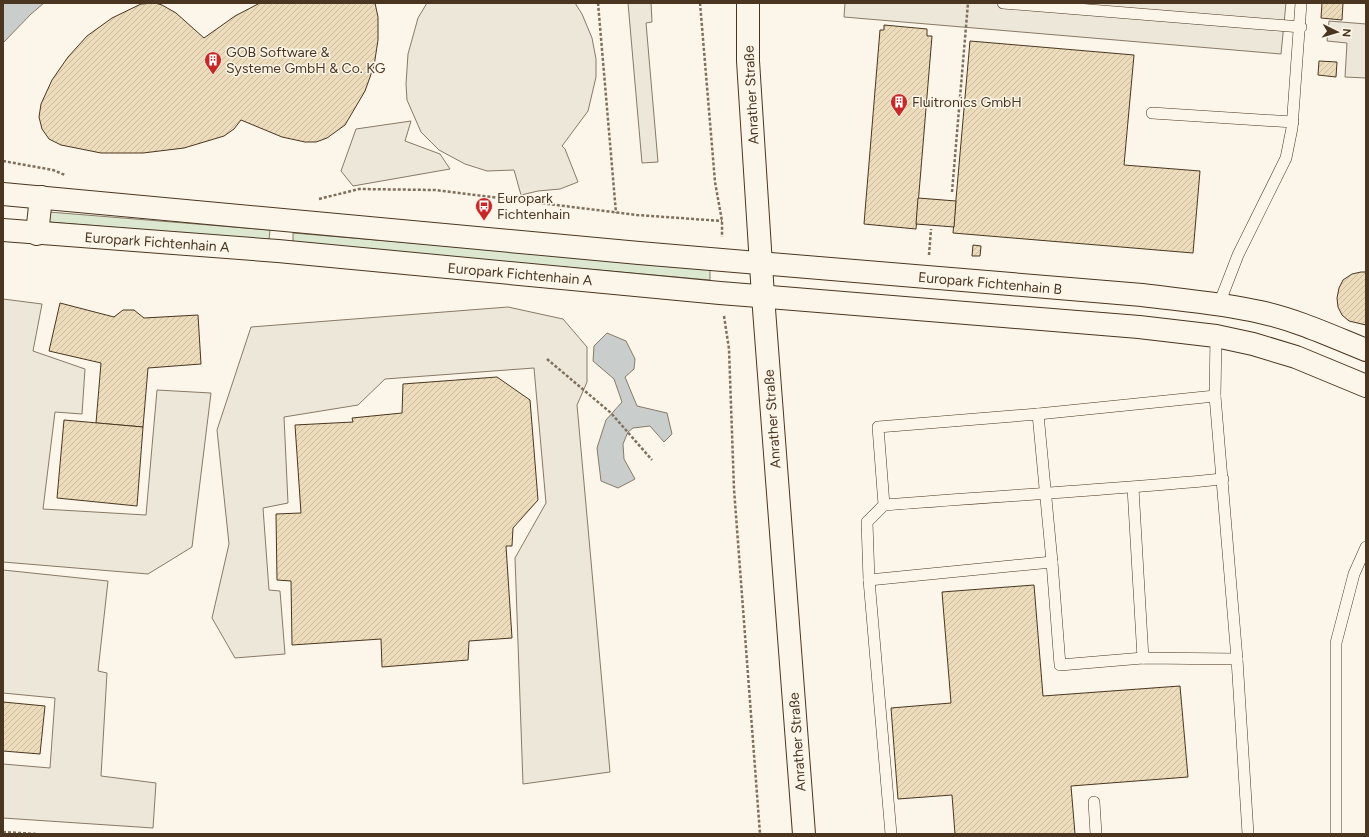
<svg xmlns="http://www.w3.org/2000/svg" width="1369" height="837" font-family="Figtree,sans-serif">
<defs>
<pattern id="building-hatch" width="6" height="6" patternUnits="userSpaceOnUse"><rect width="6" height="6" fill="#ecdcbc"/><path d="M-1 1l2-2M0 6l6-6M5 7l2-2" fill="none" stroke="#ccbda1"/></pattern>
</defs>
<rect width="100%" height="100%" fill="#fbf6e9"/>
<!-- grass -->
<g fill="#dce7d0" stroke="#887966">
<path d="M 49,212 L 270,230 L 269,240 L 48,222 Z"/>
<path d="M 293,233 L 710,268 L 710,280 L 293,243 Z"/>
</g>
<!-- parking -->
<g fill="#ede7d9" stroke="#887966">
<path d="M 427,3 L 575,3 L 582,14 L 592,38 L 596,59 L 596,77 L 588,111 L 562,146 L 565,149 L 578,182 L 560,189 L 538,191 L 521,195 L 514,170 L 487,171 L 465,164 L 439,150 L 421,132 L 407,100 L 406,84 L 408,54 L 418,18 Z"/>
<path d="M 628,3 L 651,3 L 652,22 L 646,23 L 658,162 L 642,163 Z"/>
<path d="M 845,3 L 1286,3 L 1281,54 L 844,17 Z"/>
<path d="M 1329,21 L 1366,24 L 1366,78 L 1345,77 L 1347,43 L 1327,41 Z"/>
<path d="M 411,121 L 405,141 L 440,154 L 450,169 L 353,186 L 341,171 L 356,129 Z"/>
<path d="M 3,299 L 42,304 L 33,351 L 85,369 L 82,414 L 55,412 L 43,509 L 146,515 L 157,390 L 211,393 L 192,547 L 148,574 L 3,562 Z"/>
<path d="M 508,307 L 563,319 L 587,347 L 587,382 L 577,405 L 610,772 L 523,784 L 515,558 L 546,503 L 534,368 L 385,379 L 358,405 L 284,417 L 288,503 L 263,508 L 269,590 L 280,591 L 285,654 L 235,658 L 212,618 L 229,544 L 217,430 L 251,327 Z"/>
<path d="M 3,570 L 108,581 L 98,671 L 107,673 L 101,776 L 156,783 L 153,828 L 3,818 L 3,764 L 50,768 L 55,698 L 3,693 Z"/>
</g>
<!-- water -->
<g fill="#c9cecd" stroke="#887966">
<path d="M 3,3 L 44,3 L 31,14 L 3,43 Z"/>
<path d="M 607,333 L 626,341 L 635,359 L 634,369 L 625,377 L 637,406 L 667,413 L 672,434 L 664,442 L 650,426 L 633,428 L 628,432 L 623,444 L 624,459 L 635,479 L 618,488 L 601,481 L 597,448 L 606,420 L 622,402 L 614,379 L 593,361 L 594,346 Z"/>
</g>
<!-- building -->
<g fill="url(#building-hatch)" stroke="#4a3520">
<path d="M 155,3 L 162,5 L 176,13 L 204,38 L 235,16 L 260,3 L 375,3 L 378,17 L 378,40 L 374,66 L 365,91 L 345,125 L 327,138 L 316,142 L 305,142 L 282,137 L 241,120 L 234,129 L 224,136 L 184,148 L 143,153 L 101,153 L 61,145 L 49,139 L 42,129 L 39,117 L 41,104 L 52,80 L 68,57 L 87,36 L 112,18 L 141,4 Z"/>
<path d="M 1322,3 L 1343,3 L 1342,20 L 1321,18 Z"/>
<path d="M 884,25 L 927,29 L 927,36 L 932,36 L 916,229 L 864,224 L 880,30 L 884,30 Z"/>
<path d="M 970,41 L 1134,55 L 1124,165 L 1200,171 L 1193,253 L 953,233 Z"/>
<path d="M 1319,61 L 1337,62 L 1336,77 L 1318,75 Z"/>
<path d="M 918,198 L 956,201 L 954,227 L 916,224 Z"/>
<path d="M 973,245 L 981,246 L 980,256 L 972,256 Z"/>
<path d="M 1361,272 L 1366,272 L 1366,325 L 1349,321 L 1342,315 L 1338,307 L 1337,298 L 1339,288 L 1343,280 L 1352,274 Z"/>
<path d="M 60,303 L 114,317 L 123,310 L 134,310 L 144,318 L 198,315 L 201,364 L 148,368 L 143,427 L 96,423 L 101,363 L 49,351 Z"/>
<path d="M 497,377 L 530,400 L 538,500 L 513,528 L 512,546 L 506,546 L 512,638 L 469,641 L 468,660 L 382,667 L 381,639 L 292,645 L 291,581 L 277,580 L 276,514 L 301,513 L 295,425 L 353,422 L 352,418 L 402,413 L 403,384 Z"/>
<path d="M 64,420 L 143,427 L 137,506 L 57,498 Z"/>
<path d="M 1034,585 L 1043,696 L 1180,686 L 1188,777 L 1071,786 L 1075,834 L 955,834 L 952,795 L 898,799 L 891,708 L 951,703 L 942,592 Z"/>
<path d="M 3,702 L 45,706 L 40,754 L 3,751 Z"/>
</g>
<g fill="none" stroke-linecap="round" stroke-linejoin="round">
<!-- service casing -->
<g stroke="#4a3520" stroke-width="12">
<g id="service">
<path d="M 1003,3 L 1301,27"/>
<path d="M 1152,113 L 1293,122"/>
<path d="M 1219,304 L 1238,255 L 1286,158 L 1292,128 L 1301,3"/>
<path d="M 1216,336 L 1215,396 L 1237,659 L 1248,834"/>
<path d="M 1215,396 L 1038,414 L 878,427 L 884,505 L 867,522 L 869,580 L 1052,562 L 1060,665 L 1143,658 L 1237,659"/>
<path d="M 1038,414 L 1052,562"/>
<path d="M 1133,488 L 1143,658"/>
<path d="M 884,505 C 997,496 1110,490 1223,479"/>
<path d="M 869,580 L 891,834"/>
<path d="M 1094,802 L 1096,834"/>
<path d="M 1336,834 L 1336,643 L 1354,574 L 1366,547"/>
</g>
</g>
<!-- minor casing -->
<g stroke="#4a3520" stroke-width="24">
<g id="minor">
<path d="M 3,194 L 639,253 L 1142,295 C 1181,300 1221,303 1260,312 C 1297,320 1331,336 1366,350"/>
<path d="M 3,230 L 278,251 L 720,293 L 1139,327 L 1216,336 L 1253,344 L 1296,357 L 1366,386"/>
<path d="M 37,234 L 41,197"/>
</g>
</g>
<!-- secondary casing -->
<g stroke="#4a3520" stroke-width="24">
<path id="secondary" d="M 748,3 L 748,61 L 763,296 L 804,834"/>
</g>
<!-- path -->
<g stroke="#7f6f5c" stroke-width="2.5" stroke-dasharray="3 2" stroke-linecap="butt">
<path d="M 598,3 L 616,213"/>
<path d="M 700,3 L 715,182 L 722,221 L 722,237"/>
<path d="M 3,161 L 53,170 L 65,175"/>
<path d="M 952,192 L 968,3"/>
<path d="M 319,199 L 359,189 L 435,190 L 637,215 L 722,221"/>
<path d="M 929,255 L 931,229"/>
<path d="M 724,316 L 729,349 L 734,489 L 760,834"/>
<path d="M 547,359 L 611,413 L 652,460"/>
<path d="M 3,832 L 37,834"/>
</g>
<!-- service -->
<use href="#service" stroke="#fbf6e9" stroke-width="11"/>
<!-- minor -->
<use href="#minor" stroke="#fbf6e9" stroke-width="22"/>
<!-- secondary -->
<use href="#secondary" stroke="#fbf6e9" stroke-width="22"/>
</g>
<!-- icons -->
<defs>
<g id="building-pin" transform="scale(0.9)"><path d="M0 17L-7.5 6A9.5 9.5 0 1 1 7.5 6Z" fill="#c62828" stroke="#fbf6e9"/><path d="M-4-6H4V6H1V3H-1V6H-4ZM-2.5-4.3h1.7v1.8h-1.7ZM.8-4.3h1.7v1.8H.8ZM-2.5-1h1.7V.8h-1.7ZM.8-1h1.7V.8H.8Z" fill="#fff"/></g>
<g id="bus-pin" transform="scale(0.9)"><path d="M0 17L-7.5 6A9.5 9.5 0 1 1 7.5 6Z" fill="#c62828" stroke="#fbf6e9"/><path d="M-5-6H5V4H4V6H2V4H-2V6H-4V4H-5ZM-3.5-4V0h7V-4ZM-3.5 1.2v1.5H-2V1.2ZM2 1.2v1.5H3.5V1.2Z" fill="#fff"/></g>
</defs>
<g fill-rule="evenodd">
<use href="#building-pin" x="213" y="60"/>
<use href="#building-pin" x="899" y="102"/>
<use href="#bus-pin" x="484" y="206"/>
</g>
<g text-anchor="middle" stroke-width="3" stroke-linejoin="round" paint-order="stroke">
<!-- poi labels -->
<g font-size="14" fill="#4a3520" stroke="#fbf6e9" text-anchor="start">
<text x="226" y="57">GOB Software &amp;<tspan x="226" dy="16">Systeme GmbH &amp; Co. KG</tspan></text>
<text x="912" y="107">Fluitronics GmbH</text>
<text x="497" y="203">Europark<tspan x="497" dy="16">Fichtenhain</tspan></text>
</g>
<!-- street labels -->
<g font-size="14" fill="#4a3520" stroke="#fbf6e9">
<text transform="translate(751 95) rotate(-93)" y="5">Anrather Straße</text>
<text transform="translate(157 242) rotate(4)" y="5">Europark Fichtenhain A</text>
<text transform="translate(520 274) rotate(5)" y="5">Europark Fichtenhain A</text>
<text transform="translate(990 283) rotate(5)" y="5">Europark Fichtenhain B</text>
<text transform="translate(772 419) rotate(-94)" y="5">Anrather Straße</text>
<text transform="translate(797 742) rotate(-94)" y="5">Anrather Straße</text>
</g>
</g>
<!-- border -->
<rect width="1369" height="837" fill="none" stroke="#4a3520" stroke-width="8"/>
<!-- north arrow -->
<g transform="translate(1337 32) rotate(95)" stroke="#fbf6e9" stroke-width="3" paint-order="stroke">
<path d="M0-3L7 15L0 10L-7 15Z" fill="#4a3520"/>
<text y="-6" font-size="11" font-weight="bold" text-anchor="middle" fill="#4a3520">N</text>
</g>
</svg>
